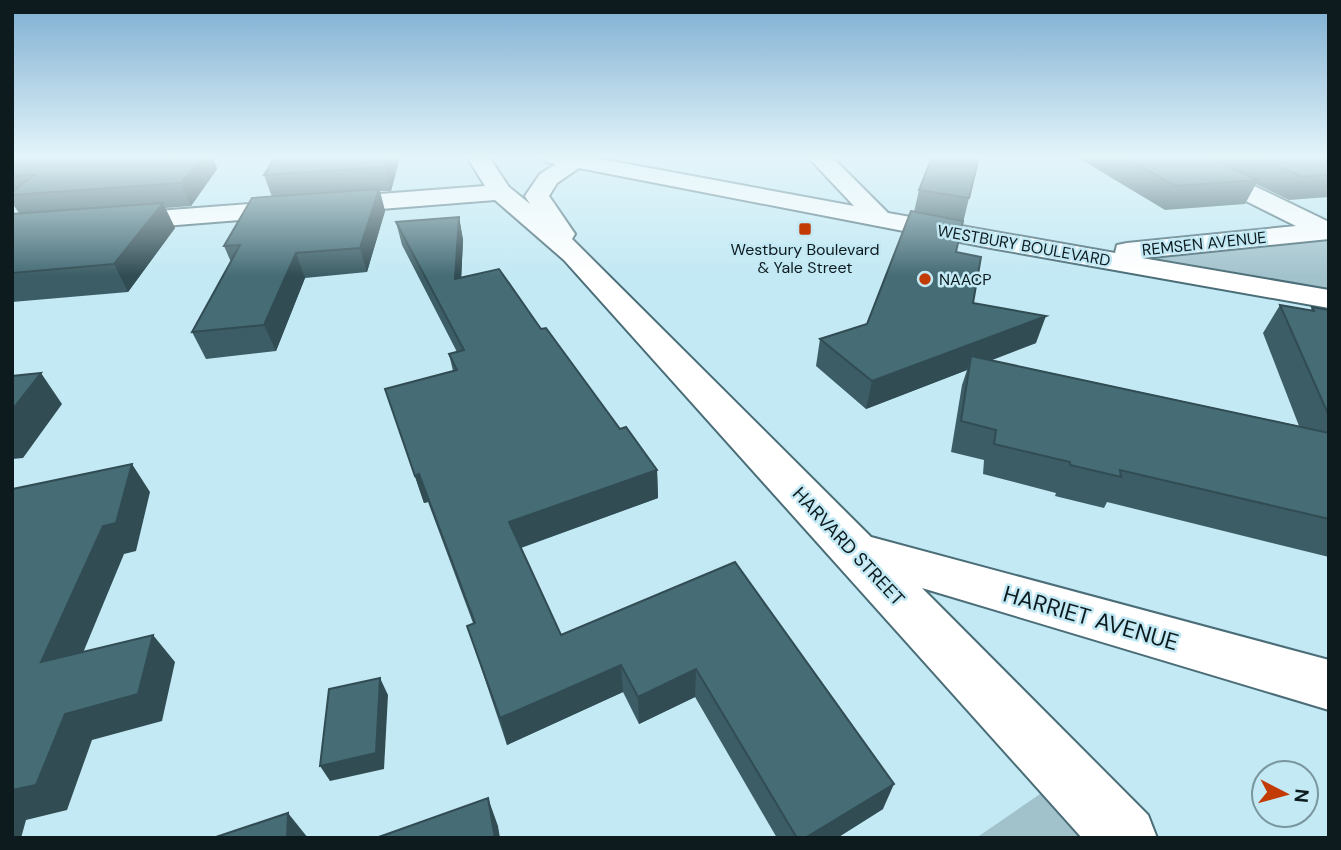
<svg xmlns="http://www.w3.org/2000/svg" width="1341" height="850" font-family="'DM Sans',sans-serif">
<rect width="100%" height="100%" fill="#c3e9f4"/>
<!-- green -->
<g fill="#a2c2cb">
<path d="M 1329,231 L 1329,299 L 1080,255 Z"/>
<path d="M 1056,783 L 1104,838 L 976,838 Z"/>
</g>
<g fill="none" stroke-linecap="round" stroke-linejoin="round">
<!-- minor casing -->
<g stroke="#4b6d77" stroke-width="4">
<path id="minor" d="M 467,157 L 489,157 L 509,187 L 530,204 L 525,196 L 540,174 L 556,164 L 546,162 L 543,157 L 590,157 L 854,206 L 808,157 L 832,157 L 888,213 L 1115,253 L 1117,245 L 1127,243 L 1296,226 L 1168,162 L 1165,157 L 1194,157 L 1329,222 L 1329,239 L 1142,258 L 1329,290 L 1329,308 L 991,248 L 579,168 L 557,183 L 549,196 L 575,234 L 572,239 L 871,537 L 1329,660 L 1329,710 L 922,588 L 1148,815 L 1157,838 L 1082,838 L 564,260 L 495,200 L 12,238 L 12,222 L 485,186 Z"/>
</g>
<!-- minor -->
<use href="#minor" fill="#fff" fill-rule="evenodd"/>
</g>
<!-- wall -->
<g fill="#3c5d65">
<path d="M 12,157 L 213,157 L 217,169 L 191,206 L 165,208 L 175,228 L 128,292 L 12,302 L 12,214 L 19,213 L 12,203 Z"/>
<path d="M 400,157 L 391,191 L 380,191 L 385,211 L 367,272 L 305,278 L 276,351 L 206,359 L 192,332 L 231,262 L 224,246 L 272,197 L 264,175 Z"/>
<path d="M 1077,157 L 1329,157 L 1329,197 L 1289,200 L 1256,184 L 1245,204 L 1165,210 Z"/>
<path d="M 919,190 L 969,198 L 956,252 L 973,303 L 1036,343 L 991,360 L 1299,426 L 1263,333 L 1280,305 L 1311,310 L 1312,307 L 1329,310 L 1329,557 L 1107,502 L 1104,508 L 1055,496 L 1056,493 L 983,474 L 984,460 L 951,452 L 962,385 L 967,370 L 866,409 L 816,366 L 820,339 L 867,324 L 914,212 Z"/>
<path d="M 459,217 L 463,240 L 461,278 L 541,329 L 620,429 L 657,470 L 658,498 L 521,548 L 561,635 L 735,562 L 883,809 L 837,838 L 777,838 L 695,697 L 639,724 L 623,692 L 507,745 L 467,626 L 473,623 L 428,502 L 424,503 L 385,389 L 453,371 L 449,354 L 457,352 L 402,245 L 396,222 Z"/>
</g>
<!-- shaded-wall -->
<g fill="#314c53">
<path d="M 202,157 L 213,157 L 217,169 L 191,206 L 181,183 Z"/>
<path d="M 388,157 L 400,157 L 391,191 L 385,167 Z"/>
<path d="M 379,189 L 385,211 L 367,272 L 360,248 Z"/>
<path d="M 163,203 L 175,228 L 128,292 L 114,264 Z"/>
<path d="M 459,217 L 463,240 L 460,304 L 455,279 Z"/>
<path d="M 296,253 L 305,278 L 276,351 L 264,325 Z"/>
<path d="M 1046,316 L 1036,343 L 969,369 L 971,356 L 967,370 L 866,409 L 872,381 Z"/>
<path d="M 41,373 L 62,404 L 23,458 L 12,459 L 12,410 Z"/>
<path d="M 132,464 L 150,492 L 136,551 L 124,554 L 68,689 L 41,662 Z"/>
<path d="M 657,470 L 658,498 L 514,550 L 509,522 Z"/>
<path d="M 419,474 L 428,502 L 424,503 L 415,476 Z"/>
<path d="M 153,635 L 175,662 L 162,721 L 92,740 L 67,810 L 26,820 L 21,838 L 12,838 L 12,790 L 65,714 Z"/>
<path d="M 621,665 L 623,692 L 507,745 L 500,718 Z"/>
<path d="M 696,669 L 695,697 L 639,724 L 638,697 Z"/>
<path d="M 380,678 L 388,695 L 384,769 L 330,781 L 320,766 Z"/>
<path d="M 894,784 L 883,809 L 837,838 L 805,838 Z"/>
<path d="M 488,798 L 498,826 L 500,838 L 495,838 Z"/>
<path d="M 288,813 L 308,838 L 287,838 Z"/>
</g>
<!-- building -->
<g fill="#466c76" stroke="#314c53" stroke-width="2">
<path d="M 12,157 L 172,157 L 169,160 L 180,157 L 202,157 L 181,183 L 12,195 L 12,192 L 34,175 L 12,176 Z"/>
<path d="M 275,157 L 388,157 L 385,167 L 264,175 Z"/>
<path d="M 932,157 L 979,157 L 969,198 L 919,190 Z"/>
<path d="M 1123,157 L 1208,157 L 1258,180 L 1176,186 Z"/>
<path d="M 1259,157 L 1329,157 L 1329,174 L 1303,177 Z"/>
<path d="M 379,189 L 360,248 L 296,253 L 264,325 L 192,332 L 240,245 L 224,246 L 252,198 Z"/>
<path d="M 163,203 L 114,264 L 12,273 L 12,214 Z"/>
<path d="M 911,211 L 963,221 L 956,252 L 981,257 L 973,303 L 1046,316 L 872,381 L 820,339 L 867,324 Z"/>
<path d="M 459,217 L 455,279 L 499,269 L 541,329 L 546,328 L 620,429 L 626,427 L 657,470 L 509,522 L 561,635 L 735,562 L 894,784 L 805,838 L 797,838 L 696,669 L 638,697 L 621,665 L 500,718 L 467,626 L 475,623 L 419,474 L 415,476 L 385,389 L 457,370 L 449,354 L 464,350 L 396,222 Z"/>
<path d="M 1280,305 L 1314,311 L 1312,307 L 1329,310 L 1329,416 Z"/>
<path d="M 971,356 L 1329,433 L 1329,519 L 1120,470 L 1121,477 L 1070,465 L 1070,462 L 994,444 L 996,430 L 961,421 Z"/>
<path d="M 41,373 L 12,410 L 12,376 Z"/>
<path d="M 132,464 L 116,523 L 103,526 L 41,662 L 153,635 L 138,694 L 65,714 L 36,785 L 12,790 L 12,491 L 13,489 Z"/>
<path d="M 380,678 L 376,753 L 320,766 L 329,689 Z"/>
<path d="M 488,798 L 495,838 L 376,838 Z"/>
<path d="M 288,813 L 287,838 L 213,838 Z"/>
</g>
<!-- sky -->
<linearGradient id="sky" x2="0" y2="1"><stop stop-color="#7daed2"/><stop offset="0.57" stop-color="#e4f5fa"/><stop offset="1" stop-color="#e4f5fa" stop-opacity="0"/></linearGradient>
<rect width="1341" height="276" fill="url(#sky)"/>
<!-- markers -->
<g fill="#c23b04" stroke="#c3e9f4" stroke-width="2.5">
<rect x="798" y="222" width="14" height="14" rx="3.5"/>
<circle cx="925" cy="279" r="7"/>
</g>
<g text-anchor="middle" stroke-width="5" stroke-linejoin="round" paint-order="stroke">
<!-- far-street labels -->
<g font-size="16" fill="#0d1b1f" stroke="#c3e9f4">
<text transform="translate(1204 243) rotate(-6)" y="6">REMSEN AVENUE</text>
<text transform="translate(1024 245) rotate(10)" y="6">WESTBURY BOULEVARD</text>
</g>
<!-- far-poi labels -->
<g font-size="16" fill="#0d1b1f" stroke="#c3e9f4">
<text x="805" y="255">Westbury Boulevard<tspan x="805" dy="18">&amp; Yale Street</tspan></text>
<text x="939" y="285" text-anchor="start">NAACP</text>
</g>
<!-- street labels -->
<g font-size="19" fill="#0d1b1f" stroke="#c3e9f4">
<text transform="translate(849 546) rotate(47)" y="7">HARVARD STREET</text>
</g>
<!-- near-street labels -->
<g font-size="23" fill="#0d1b1f" stroke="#c3e9f4">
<text transform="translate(1091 618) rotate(16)" y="8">HARRIET AVENUE</text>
</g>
</g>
<!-- border -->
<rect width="1341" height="850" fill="none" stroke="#0d1b1f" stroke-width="28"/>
<!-- north arrow -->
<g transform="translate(1285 794) rotate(96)"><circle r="33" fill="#c3e9f4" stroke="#7a979f" stroke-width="2"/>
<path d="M0-5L12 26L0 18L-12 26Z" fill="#c23b04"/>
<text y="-10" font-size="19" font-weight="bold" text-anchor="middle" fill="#0d1b1f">N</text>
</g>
</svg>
